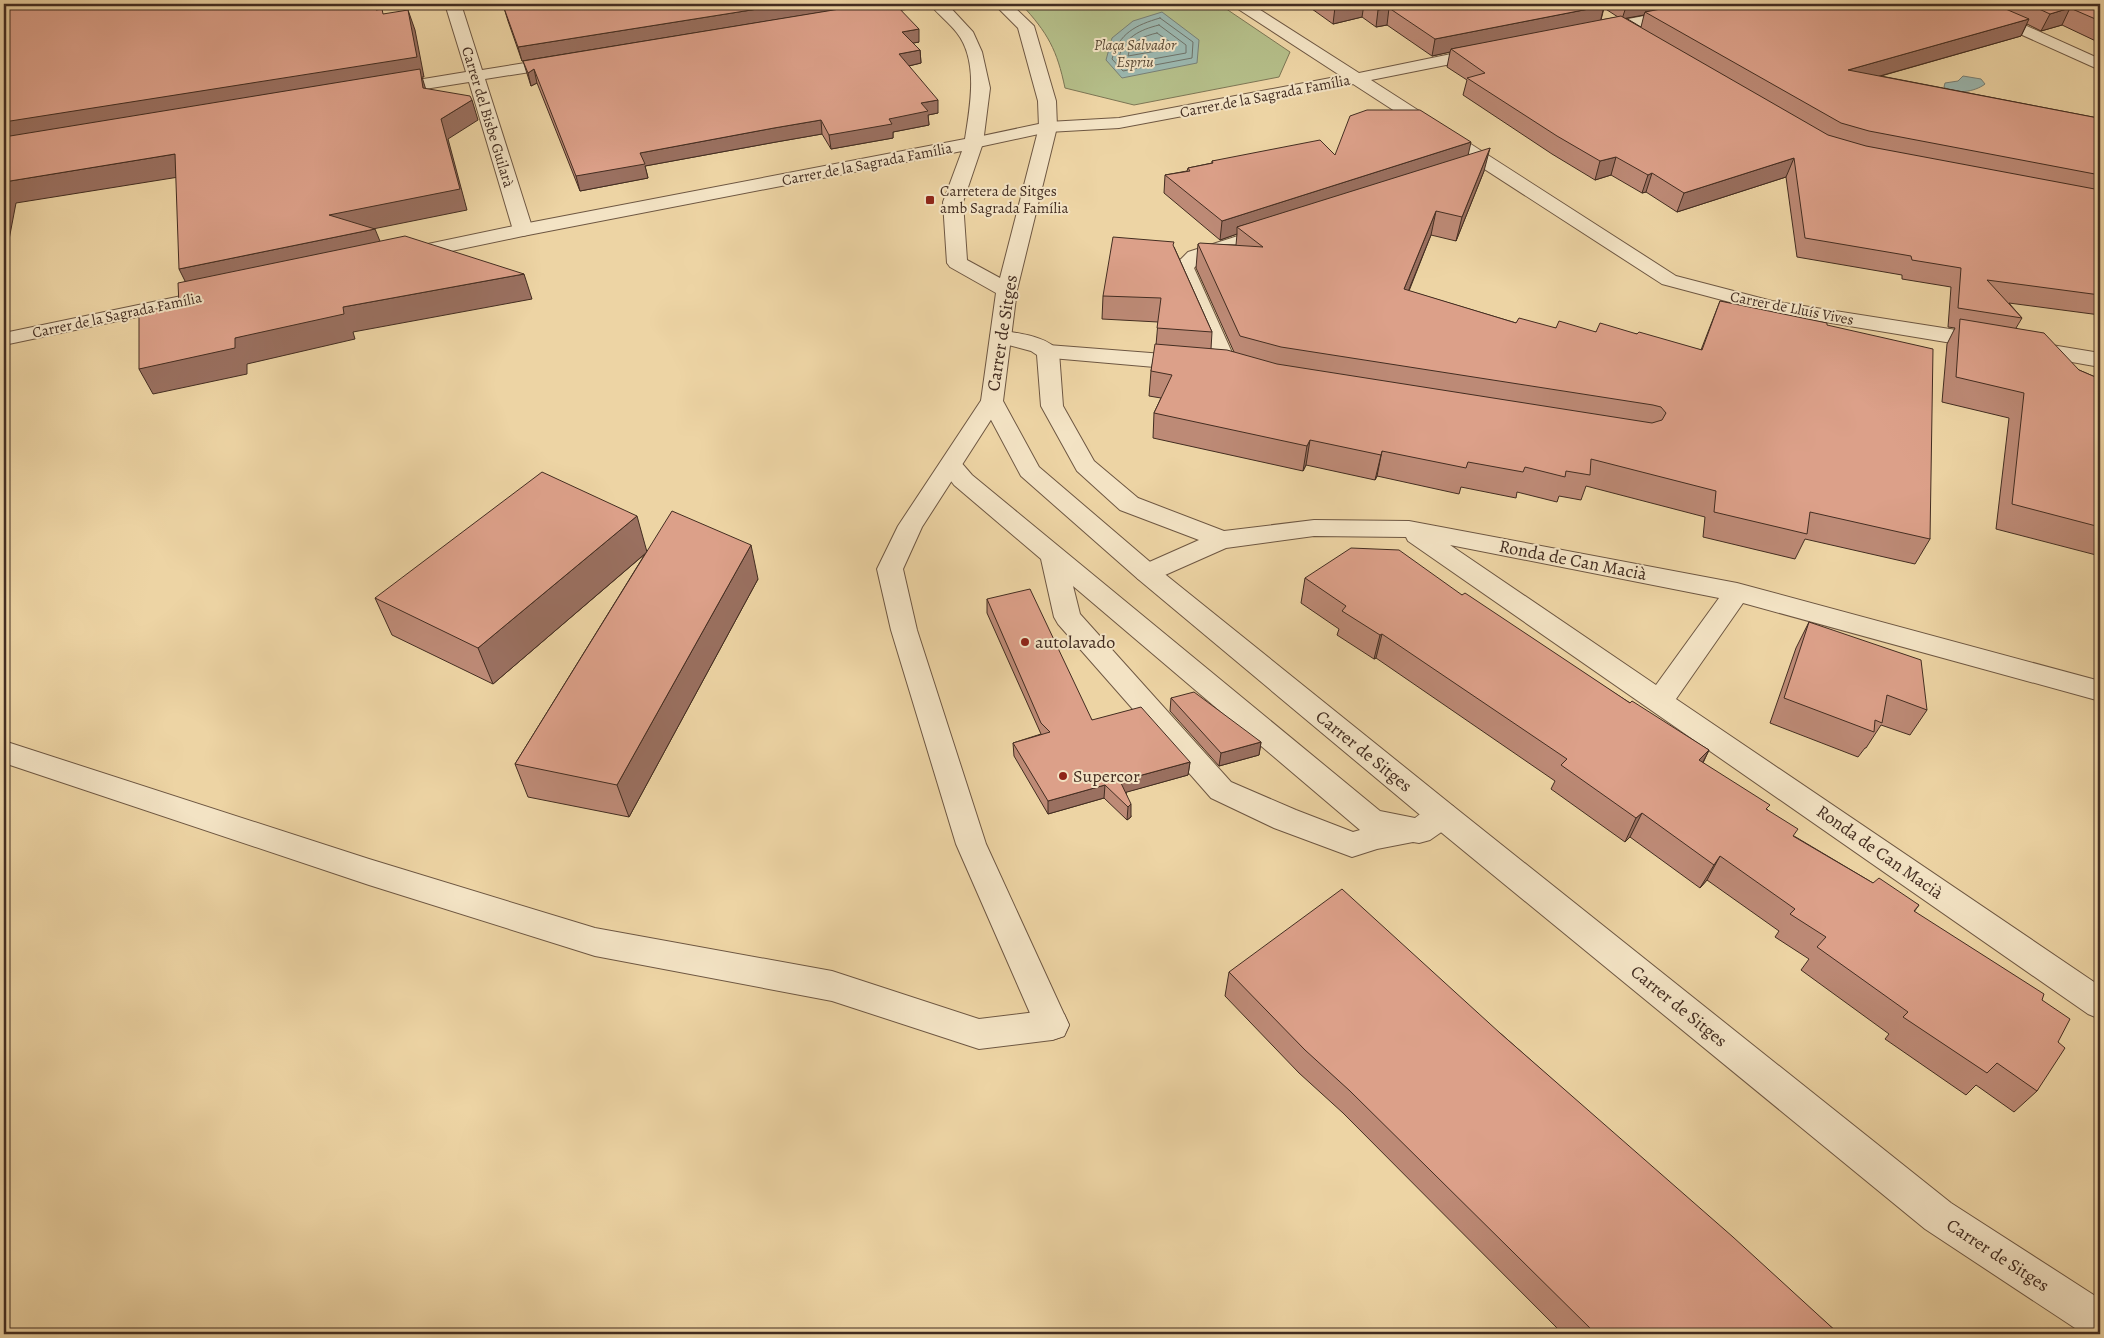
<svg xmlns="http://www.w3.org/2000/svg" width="2104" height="1338" font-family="Alegreya,serif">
<rect width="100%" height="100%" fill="#edd4a4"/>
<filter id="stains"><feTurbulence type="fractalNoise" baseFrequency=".004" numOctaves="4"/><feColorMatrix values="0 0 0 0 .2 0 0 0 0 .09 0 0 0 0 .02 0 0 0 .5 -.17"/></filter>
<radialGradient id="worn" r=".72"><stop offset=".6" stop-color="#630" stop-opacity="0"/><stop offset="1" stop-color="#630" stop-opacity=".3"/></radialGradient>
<!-- green -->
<path fill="#b4bd88" stroke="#7c7554" d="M 1021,4 L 1219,4 L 1290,52 L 1279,77 L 1134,105 L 1065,88 C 1057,50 1048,33 1021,4 Z"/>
<!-- water -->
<g fill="#9bb7af" stroke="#788076">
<path d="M 1162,12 L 1199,40 L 1197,63 L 1122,78 L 1106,60 L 1112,38 L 1133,21 Z"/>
<path d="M 1963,76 L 1981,79 L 1985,84 C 1975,92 1954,95 1944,87 L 1945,83 L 1958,81 Z"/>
</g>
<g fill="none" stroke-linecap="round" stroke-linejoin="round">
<!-- shore -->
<g stroke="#6f7268" stroke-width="1">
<path d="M 1160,18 L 1193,42 L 1192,58 L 1123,71 L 1112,59 C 1119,33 1136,25 1160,18 Z"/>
<path d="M 1159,25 L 1186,45 L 1186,53 L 1125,64 L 1119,57 C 1125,37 1139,30 1159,25 Z"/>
<path d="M 1157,33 L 1173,44 L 1174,48 L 1128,56 C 1130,41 1144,36 1157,33 Z"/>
</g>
<!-- service casing -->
<g stroke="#6e5742" stroke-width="2">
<g id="service">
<path d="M 1272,225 L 1279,227 L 1282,231 L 1279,235 L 1202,260 L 1194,268 L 1238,366 L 1235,371 L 1227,373 L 1219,371 L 1173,267 L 1188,252 Z"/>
<path d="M 1048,345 L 1189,356 L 1197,358 L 1200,363 L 1197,368 L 1189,370 L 1040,357 L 1037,352 L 1040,347 Z"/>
<path d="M 951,457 L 959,460 L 972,475 L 1380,811 L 1415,818 C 1429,808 1435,801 1453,806 L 1457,815 L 1453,824 L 1430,840 L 1419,843 L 1413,842 L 1377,849 L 1352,857 L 1274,828 L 1211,798 L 1058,624 L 1054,617 L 1041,559 L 954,485 L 939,465 L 943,460 ZM 1073,586 L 1360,830 L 1353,832 L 1296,810 L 1231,782 L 1080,614 Z"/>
<path d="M 4,741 L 369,859 L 595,928 L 832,971 L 979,1019 L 1052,1010 L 1064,1014 L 1069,1025 L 1064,1036 L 1052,1040 L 979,1049 L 832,1001 L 595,956 L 369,885 L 4,763 Z"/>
</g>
</g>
<!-- minor casing -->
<g stroke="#6e5742" stroke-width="2">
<g id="minor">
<path d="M 445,4 L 461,4 L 482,70 L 562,57 L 568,58 L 570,62 L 568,66 L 562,67 L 485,79 L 533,230 L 530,234 L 523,236 L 516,234 L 513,230 L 469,82 L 387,95 L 381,94 L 378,90 L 381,86 L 387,85 L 466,72 Z"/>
<path d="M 879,4 L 914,4 L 912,7 L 906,9 L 858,17 L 852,15 L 850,12 L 852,9 Z"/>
<path d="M 1233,4 L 1251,4 L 1359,73 L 1485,47 L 1491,48 L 1493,52 L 1491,56 L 1371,80 L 1676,276 L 1772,301 L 1988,335 L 1996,337 L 1999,342 L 1996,347 L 1988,349 L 1771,313 L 1662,284 L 1353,84 L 1119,128 L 1048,132 L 974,148 L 968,147 L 965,143 L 968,139 L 1048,122 L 1119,118 L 1341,76 L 1235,7 Z"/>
<path d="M 1708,4 L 1740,4 L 1738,7 L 1732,9 L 1596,35 L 1590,33 L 1588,30 L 1590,27 L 1596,25 Z"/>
<path d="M 1958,4 L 1978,4 L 2100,59 L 2100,70 L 1960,7 Z"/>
<path d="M 1001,330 C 1019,334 1048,336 1059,352 L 1063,406 L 1094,461 L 1138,498 L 1224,531 L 1314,520 L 1409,521 L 1737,583 L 2100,681 L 2100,701 L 1743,603 L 1676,699 L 2100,986 L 2100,1019 L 2088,1014 L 1408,541 L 1406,537 L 1314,536 L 1226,548 L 1156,579 L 1147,582 L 1138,579 L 1134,573 L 1138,567 L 1199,540 L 1120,510 L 1077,471 L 1041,406 L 1037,355 L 1031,351 L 993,341 L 990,336 L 993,331 ZM 1450,545 L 1719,598 L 1656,685 Z"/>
<path d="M 2028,341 L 2100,353 L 2100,367 L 2020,353 L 2017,348 L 2020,343 Z"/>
<path d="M 992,394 L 1000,396 L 1003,401 L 922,527 L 903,569 L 917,630 L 986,844 L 1069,1025 L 1064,1036 L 1052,1040 L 1040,1036 L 956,844 L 891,630 L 877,569 L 898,526 L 984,396 Z"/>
</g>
</g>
<!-- tertiary casing -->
<g stroke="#6e5742" stroke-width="2">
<g id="tertiary">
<path d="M 930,4 L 947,4 L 973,32 L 982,52 L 990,88 L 983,143 L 963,202 L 967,260 L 1000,278 L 1039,127 L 1038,101 L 1018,28 L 994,4 L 1011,4 L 1034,26 L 1056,101 L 1057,127 L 1017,290 L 1003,401 L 1039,467 L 1156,567 L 1453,806 L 1951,1203 L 2100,1299 L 2100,1334 L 2084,1334 L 1925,1229 L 1431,824 L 1138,579 L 1021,476 L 981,401 L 996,293 L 950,267 L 947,263 L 943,202 L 962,151 L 523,236 L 404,261 L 397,259 L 394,255 L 397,251 L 404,249 L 523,224 L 965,139 C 970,107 979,61 957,33 C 949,22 938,15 930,4 Z"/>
<path d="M 215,289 L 222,291 L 225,295 L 222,299 L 4,345 L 4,333 Z"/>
</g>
</g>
<!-- service -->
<use href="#service" fill="#f3e3c4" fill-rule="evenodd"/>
<!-- minor -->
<use href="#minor" fill="#f3e3c4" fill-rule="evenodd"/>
<!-- tertiary -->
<use href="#tertiary" fill="#f3e3c4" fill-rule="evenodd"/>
</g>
<!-- wall -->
<g fill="#bd8a76" stroke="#432d21" fill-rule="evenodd">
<path d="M 1305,4 L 2100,4 L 2100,43 L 2062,25 L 2041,31 L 2027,24 L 2021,36 L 1881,76 L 2098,118 L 2100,116 L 2100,315 L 2009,303 L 2022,318 L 2016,328 L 2079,370 L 2100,379 L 2100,556 L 1996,529 L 2009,418 L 1942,402 L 1947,344 L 1955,328 L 1948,327 L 1951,287 L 1902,279 L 1902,275 L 1797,257 L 1786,177 L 1677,212 L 1646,192 L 1642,193 L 1611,175 L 1595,180 L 1552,154 L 1463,95 L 1467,80 L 1447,67 L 1450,52 L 1432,56 L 1387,25 L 1376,27 L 1362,17 L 1333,24 ZM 1604,8 L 1618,17 L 1601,20 ZM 1644,15 L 1641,27 L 1626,18 Z"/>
<path d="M 509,7 L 919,42 L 913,43 L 920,50 L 921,63 L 909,66 L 938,113 L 928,115 L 929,125 L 893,132 L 893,138 L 831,149 L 822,134 L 776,142 L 645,166 L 648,178 L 580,191 L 537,83 L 531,86 L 523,61 L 676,36 L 522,61 L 508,21 L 504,8 Z"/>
<path d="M 1469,154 L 1484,171 L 1456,241 L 1431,235 L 1409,291 L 1516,323 L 1556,328 L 1596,332 L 1637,334 L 1701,350 L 1720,301 L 1827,325 L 1930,539 L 1915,564 L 1805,539 L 1795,559 L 1703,537 L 1705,517 L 1586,486 L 1581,500 L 1559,496 L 1557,502 L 1517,492 L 1516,498 L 1461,487 L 1459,494 L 1377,476 L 1375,480 L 1306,465 L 1303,471 L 1153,438 L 1154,413 L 1161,398 L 1149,396 L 1151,371 L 1156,345 L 1158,322 L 1102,319 L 1103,296 L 1174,247 L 1212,332 L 1211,349 L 1234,352 L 1196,268 L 1198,244 L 1236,245 L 1237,234 L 1220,240 L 1164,193 L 1165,175 L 1187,171 L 1188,168 L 1212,163 L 1212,161 L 1335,155 Z"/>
<path d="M 647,551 L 758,579 L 629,817 L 528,797 L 515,764 L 645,554 L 493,684 L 392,635 L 375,598 Z"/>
<path d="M 1305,578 L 1462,595 L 1630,703 L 1709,750 L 1703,763 L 1768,810 L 1794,836 L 1873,883 L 1919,905 L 1914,912 L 2042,1000 L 2058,1042 L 2037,1091 L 2014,1112 L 1976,1085 L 1966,1095 L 1885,1039 L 1889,1034 L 1801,970 L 1809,959 L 1775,937 L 1779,931 L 1707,880 L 1700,888 L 1630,837 L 1625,842 L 1551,789 L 1555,781 L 1376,658 L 1374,659 L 1337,635 L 1339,629 L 1301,603 Z"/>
<path d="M 987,599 L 1092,720 L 1190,762 L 1188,775 L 1126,792 L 1131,817 L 1127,820 L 1104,798 L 1048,814 L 1014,756 L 1013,743 L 1041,734 L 987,613 Z"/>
<path d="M 1809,622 L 1927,710 L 1910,735 L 1881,725 L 1866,748 L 1865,748 L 1858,757 L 1770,723 L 1796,648 Z"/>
<path d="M 1171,698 L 1261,742 L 1259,755 L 1219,766 L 1170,711 Z"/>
<path d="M 1229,972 L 1500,1033 L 1839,1334 L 1563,1334 L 1343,1113 L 1299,1073 L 1225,996 Z"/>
</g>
<!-- shaded-wall -->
<g fill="#9a7060" stroke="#432d21">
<path d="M 374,4 L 377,4 L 382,30 L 376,10 Z"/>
<path d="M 789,4 L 872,4 L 522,61 L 518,47 Z"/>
<path d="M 1350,4 L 1364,4 L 1362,17 L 1333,24 L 1335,7 Z"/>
<path d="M 1627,4 L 1701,4 L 1645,12 L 1644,15 L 1622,19 Z"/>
<path d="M 1604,6 L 1600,23 L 1451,49 L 1450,52 L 1432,56 L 1435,39 Z"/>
<path d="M 1389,8 L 1387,25 L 1376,27 L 1378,10 Z"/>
<path d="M 2070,8 L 2062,25 L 2041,31 L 2050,14 Z"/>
<path d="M 408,10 L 415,30 L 424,77 L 422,77 L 426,90 L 4,145 L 4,122 Z"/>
<path d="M 2029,19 L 2021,36 L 1841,87 L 1848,70 Z"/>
<path d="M 919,29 L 919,42 L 903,45 L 902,32 Z"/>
<path d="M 920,50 L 921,63 L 900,68 L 899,54 Z"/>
<path d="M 534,69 L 537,83 L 531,86 L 528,73 Z"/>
<path d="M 472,100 L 478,120 L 448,139 L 467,210 L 338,236 L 329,215 L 441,119 Z"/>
<path d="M 938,100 L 938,113 L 928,115 L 929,125 L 893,132 L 893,138 L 831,149 L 829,135 L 889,119 L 921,103 Z"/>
<path d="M 821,120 L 822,134 L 776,142 L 645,166 L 648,178 L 580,191 L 576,176 L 640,153 L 774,128 Z"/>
<path d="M 1471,142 L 1467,160 L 1237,227 L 1237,234 L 1220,240 L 1222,221 Z"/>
<path d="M 1490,148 L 1484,171 L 1456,241 L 1462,217 Z"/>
<path d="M 175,154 L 185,176 L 16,203 L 4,266 L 4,182 Z"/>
<path d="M 1616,157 L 1611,175 L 1595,180 L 1600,161 Z"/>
<path d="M 1794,158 L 1786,177 L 1677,212 L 1684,193 Z"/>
<path d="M 1652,173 L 1646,192 L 1642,193 L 1648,175 Z"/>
<path d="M 1436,211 L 1431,235 L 1399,314 L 1404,289 Z"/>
<path d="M 375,229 L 384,251 L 190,291 L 179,269 Z"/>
<path d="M 524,274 L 532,299 L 353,332 L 355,339 L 247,364 L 247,374 L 153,394 L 139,369 L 235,338 L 343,307 Z"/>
<path d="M 1310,440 L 1306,465 L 1303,471 L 1307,446 Z"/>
<path d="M 1382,451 L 1377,476 L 1375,480 L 1381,455 Z"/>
<path d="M 637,516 L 647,552 L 493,684 L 478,648 Z"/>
<path d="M 751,545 L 758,579 L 629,817 L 617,785 Z"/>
<path d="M 1382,634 L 1376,658 L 1374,659 L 1380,635 Z"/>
<path d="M 1261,742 L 1259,755 L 1219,766 L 1221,753 Z"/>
<path d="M 1709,750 L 1697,774 L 1699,760 Z"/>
<path d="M 1190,762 L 1188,775 L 1120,794 L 1120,781 Z"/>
<path d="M 1105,785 L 1104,798 L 1048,814 L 1048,801 Z"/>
<path d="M 1131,804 L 1131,817 L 1127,820 L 1128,807 Z"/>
<path d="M 1642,813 L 1630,837 L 1625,842 L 1636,818 Z"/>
<path d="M 1720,856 L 1707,880 L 1700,888 L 1714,865 Z"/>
</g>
<!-- building -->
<g fill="#dca089" stroke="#432d21">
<path d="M 4,4 L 374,4 L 376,10 L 382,9 L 383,14 L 408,10 L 417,57 L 4,122 L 4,54 L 5,45 L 4,45 Z"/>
<path d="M 508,4 L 789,4 L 518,47 L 504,8 L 509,7 Z"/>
<path d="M 870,4 L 895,4 L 919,29 L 902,32 L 920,50 L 899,54 L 938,100 L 921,103 L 928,111 L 889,119 L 892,124 L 829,135 L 821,120 L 774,128 L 640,153 L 645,164 L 576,176 L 534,69 L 528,73 L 523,61 Z"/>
<path d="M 1330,4 L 1350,4 L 1335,7 Z"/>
<path d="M 1369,4 L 1600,4 L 1604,6 L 1435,39 L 1389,8 L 1378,10 Z"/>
<path d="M 1687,4 L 1994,4 L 2029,19 L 1848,70 L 2098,118 L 2100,116 L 2100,175 L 1869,131 L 1841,123 L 1645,12 Z"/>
<path d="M 2028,4 L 2100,4 L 2100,21 L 2070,8 L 2050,14 Z"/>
<path d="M 1621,16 L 1828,135 L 1866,146 L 2100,190 L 2100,295 L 1987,280 L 2022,318 L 1958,308 L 1961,268 L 1912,260 L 1911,256 L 1805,238 L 1794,158 L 1684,193 L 1652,173 L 1648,175 L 1616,157 L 1600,161 L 1557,136 L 1467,78 L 1485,73 L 1451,49 Z"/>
<path d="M 420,69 L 423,88 L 470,96 L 472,100 L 441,119 L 460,189 L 329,215 L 375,229 L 179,269 L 175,154 L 4,182 L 4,137 Z"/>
<path d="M 1367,110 L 1420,110 L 1471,142 L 1222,221 L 1165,175 L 1190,171 L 1188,168 L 1213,163 L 1212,161 L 1320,140 L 1335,155 L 1350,116 Z"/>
<path d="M 1490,148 L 1462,217 L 1436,211 L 1404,289 L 1516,323 L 1519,318 L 1556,328 L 1559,321 L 1596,332 L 1600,323 L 1637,334 L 1639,332 L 1702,350 L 1720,301 L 1827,323 L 1827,325 L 1933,349 L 1930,539 L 1810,512 L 1807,534 L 1714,512 L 1716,491 L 1591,459 L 1590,475 L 1566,471 L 1565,477 L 1525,467 L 1523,472 L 1468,462 L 1466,468 L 1382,451 L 1381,455 L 1310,440 L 1307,446 L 1154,413 L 1172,375 L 1151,371 L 1155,344 L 1227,350 L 1277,364 L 1652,423 L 1662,420 L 1666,413 L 1661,407 L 1653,405 L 1281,347 L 1240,336 L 1198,244 L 1200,243 L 1263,247 L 1237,227 Z"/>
<path d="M 405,236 L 524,274 L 343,307 L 344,314 L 235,338 L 235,348 L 139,369 L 139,312 L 179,305 L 178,283 Z"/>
<path d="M 1113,237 L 1174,242 L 1173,245 L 1212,332 L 1157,328 L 1161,298 L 1103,296 Z"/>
<path d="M 1960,319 L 2044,333 L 2079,370 L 2100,379 L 2100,527 L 2012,504 L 2024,393 L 1956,377 Z"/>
<path d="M 542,472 L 637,516 L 478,648 L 375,598 Z"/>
<path d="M 672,511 L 751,545 L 617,785 L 515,764 Z"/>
<path d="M 1351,548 L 1399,550 L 1462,595 L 1465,593 L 1630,703 L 1632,701 L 1709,750 L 1699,760 L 1770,805 L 1766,809 L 1798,829 L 1793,836 L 1873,883 L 1879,878 L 1919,905 L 1914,911 L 2044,994 L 2042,1000 L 2070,1019 L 2058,1042 L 2065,1048 L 2037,1091 L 1997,1063 L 1987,1073 L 1903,1017 L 1908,1012 L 1817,947 L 1826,937 L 1790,914 L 1795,909 L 1720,856 L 1714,865 L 1642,813 L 1636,818 L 1561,765 L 1567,759 L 1382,634 L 1380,635 L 1342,611 L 1346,606 L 1305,578 Z"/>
<path d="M 1030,589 L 1092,720 L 1141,707 L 1190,762 L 1120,781 L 1131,804 L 1128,807 L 1105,785 L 1048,801 L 1013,743 L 1050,732 L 1041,723 L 987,599 Z"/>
<path d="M 1809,622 L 1921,660 L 1927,710 L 1887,695 L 1882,723 L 1875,720 L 1874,732 L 1784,698 Z"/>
<path d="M 1194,692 L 1261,742 L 1221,753 L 1171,698 Z"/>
<path d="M 1342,889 L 1500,1033 L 1733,1237 L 1839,1334 L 1596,1334 L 1350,1091 L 1305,1050 L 1229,972 Z"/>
</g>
<!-- markers -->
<g fill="#8f2418" stroke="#f3e3c4" stroke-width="2">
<rect x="925" y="195" width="10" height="10" rx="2.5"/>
<circle cx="1025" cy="642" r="5"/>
<circle cx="1063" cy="776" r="5"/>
</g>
<g text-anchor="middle" stroke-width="4" stroke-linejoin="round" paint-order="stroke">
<!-- far-park labels -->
<g font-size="15" font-style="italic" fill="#5a4a36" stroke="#f3e3c4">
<text x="1135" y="50">Plaça Salvador<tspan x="1135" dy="17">Espriu</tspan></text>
</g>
<!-- far-street labels -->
<g font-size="15" fill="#432d21" stroke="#f3e3c4">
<text transform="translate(1265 96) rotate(-11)" y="5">Carrer de la Sagrada Família</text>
<text transform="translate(488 117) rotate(73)" y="5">Carrer del Bisbe Guilarà</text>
<text transform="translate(867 164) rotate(-11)" y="5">Carrer de la Sagrada Família</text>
<text transform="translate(1792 308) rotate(11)" y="5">Carrer de Lluís Vives</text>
<text transform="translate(117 315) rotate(-12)" y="5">Carrer de la Sagrada Família</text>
</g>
<!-- far-poi labels -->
<g font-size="15" fill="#432d21" stroke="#f3e3c4" text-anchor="start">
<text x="940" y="196">Carretera de Sitges<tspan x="940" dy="17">amb Sagrada Família</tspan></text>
</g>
<!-- street labels -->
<g font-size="18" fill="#432d21" stroke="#f3e3c4">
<text transform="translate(1002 333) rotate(-81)" y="6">Carrer de Sitges</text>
<text transform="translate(1573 560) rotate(11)" y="6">Ronda de Can Macià</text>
<text transform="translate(1364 751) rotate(39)" y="6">Carrer de Sitges</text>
<text transform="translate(1880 852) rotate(35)" y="6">Ronda de Can Macià</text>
<text transform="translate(1679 1006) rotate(39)" y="6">Carrer de Sitges</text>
<text transform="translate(1998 1255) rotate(33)" y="6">Carrer de Sitges</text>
</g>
<!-- poi labels -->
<g font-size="18" fill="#432d21" stroke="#f3e3c4" text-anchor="start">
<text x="1035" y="648">autolavado</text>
<text x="1073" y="782">Supercor</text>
</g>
</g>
<!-- margin -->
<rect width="2104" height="1338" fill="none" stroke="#edd4a4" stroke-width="20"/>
<rect x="5" y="5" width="2094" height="1328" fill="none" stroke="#432d21" stroke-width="2.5"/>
<rect x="10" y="10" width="2084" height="1318" fill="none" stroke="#432d21"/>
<rect width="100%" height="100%" filter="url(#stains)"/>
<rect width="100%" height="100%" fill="url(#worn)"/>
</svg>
